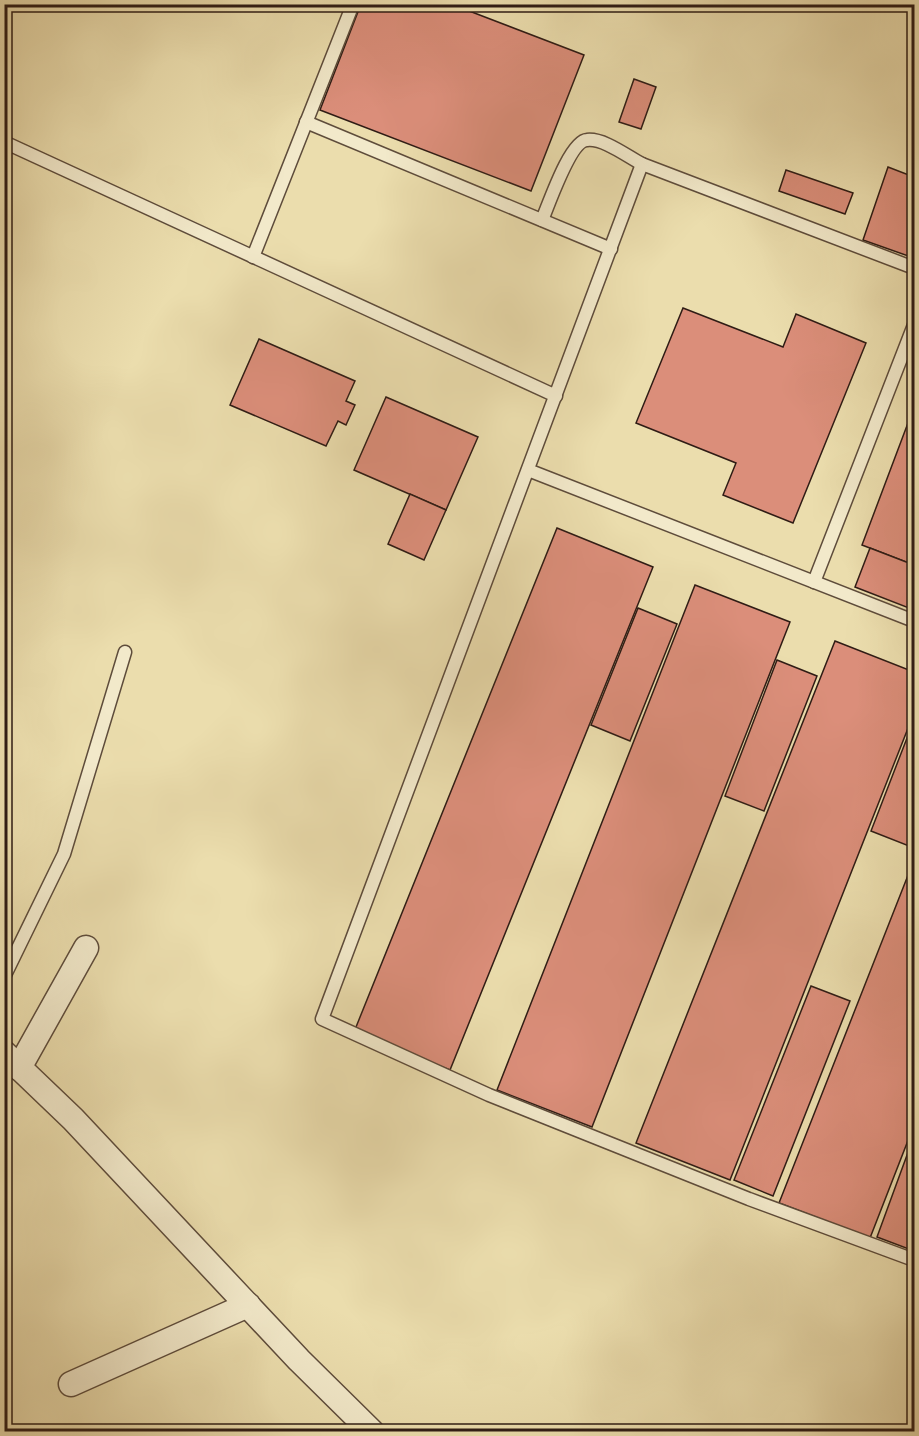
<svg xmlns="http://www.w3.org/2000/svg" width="919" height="1436" font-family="'Libre Bodoni',serif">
<rect width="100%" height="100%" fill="#ebddad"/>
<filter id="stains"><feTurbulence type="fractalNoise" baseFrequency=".00333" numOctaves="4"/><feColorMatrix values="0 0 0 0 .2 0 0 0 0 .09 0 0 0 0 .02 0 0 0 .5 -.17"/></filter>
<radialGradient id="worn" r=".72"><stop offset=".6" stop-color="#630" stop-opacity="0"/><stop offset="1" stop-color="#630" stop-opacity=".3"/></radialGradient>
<!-- building -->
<g fill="#db8e7a" stroke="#2f1c15" stroke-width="1.5">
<path d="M 361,4 L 451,4 L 584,55 L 531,191 L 320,110 Z"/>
<path d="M 634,79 L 656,87 L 641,129 L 619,122 Z"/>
<path d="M 888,167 L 914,177 L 914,258 L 863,240 Z"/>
<path d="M 786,170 L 853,193 L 845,214 L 779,191 Z"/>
<path d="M 683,308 L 783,347 L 796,314 L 866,343 L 793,523 L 723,495 L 736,463 L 636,423 Z"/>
<path d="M 259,339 L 355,381 L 346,401 L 355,405 L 346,425 L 338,421 L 326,446 L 230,405 Z"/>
<path d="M 386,397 L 478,437 L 446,510 L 354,470 Z"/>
<path d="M 914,407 L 914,565 L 862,545 Z"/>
<path d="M 410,494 L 446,510 L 424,560 L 388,544 Z"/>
<path d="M 557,528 L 653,567 L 450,1070 L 354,1032 Z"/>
<path d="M 870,548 L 914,565 L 914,610 L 855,587 Z"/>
<path d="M 695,585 L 790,622 L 592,1127 L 497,1090 Z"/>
<path d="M 638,608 L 677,624 L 630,741 L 591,725 Z"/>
<path d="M 835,641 L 914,672 L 914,713 L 730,1180 L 636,1143 Z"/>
<path d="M 777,660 L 817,676 L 764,811 L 725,796 Z"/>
<path d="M 914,720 L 914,848 L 871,831 Z"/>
<path d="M 914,860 L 914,1125 L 870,1238 L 779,1203 Z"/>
<path d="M 811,986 L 850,1001 L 773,1196 L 734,1180 Z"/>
<path d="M 914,1136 L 914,1251 L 877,1237 Z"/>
</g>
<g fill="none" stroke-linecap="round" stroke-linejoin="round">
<!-- lane casing -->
<g stroke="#5e4c3b" stroke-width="15">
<g id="lane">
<path d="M 306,122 L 611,249"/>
<path d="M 4,142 L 556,396"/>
<path d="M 542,220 C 549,204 570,141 587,140 C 604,138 628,157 642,164"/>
<path d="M 253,257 L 353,4"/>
<path d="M 914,268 L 642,164 L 322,1019 L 489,1095 L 749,1199 L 914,1260"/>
<path d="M 528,470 L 914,621"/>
<path d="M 814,582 L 914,325"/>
<path d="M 4,977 L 64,854 L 125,652"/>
</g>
</g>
<!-- street casing -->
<g stroke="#5e4c3b" stroke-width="27">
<g id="street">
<path d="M 4,1053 L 73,1119 L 299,1360 L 372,1432"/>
<path d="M 19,1068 L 86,948"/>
<path d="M 71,1384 L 248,1305"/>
</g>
</g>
<!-- lane -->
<use href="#lane" stroke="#f2e9ca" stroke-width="12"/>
<!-- street -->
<use href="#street" stroke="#f2e9ca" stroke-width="24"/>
</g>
<!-- margin -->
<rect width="919" height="1436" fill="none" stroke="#ebddad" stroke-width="24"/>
<rect x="6" y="6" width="907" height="1424" fill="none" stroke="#2f1c15" stroke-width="3"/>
<rect x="12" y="12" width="895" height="1412" fill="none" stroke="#2f1c15" stroke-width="1.5"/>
<rect width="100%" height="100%" filter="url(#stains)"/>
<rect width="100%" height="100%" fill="url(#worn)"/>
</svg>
